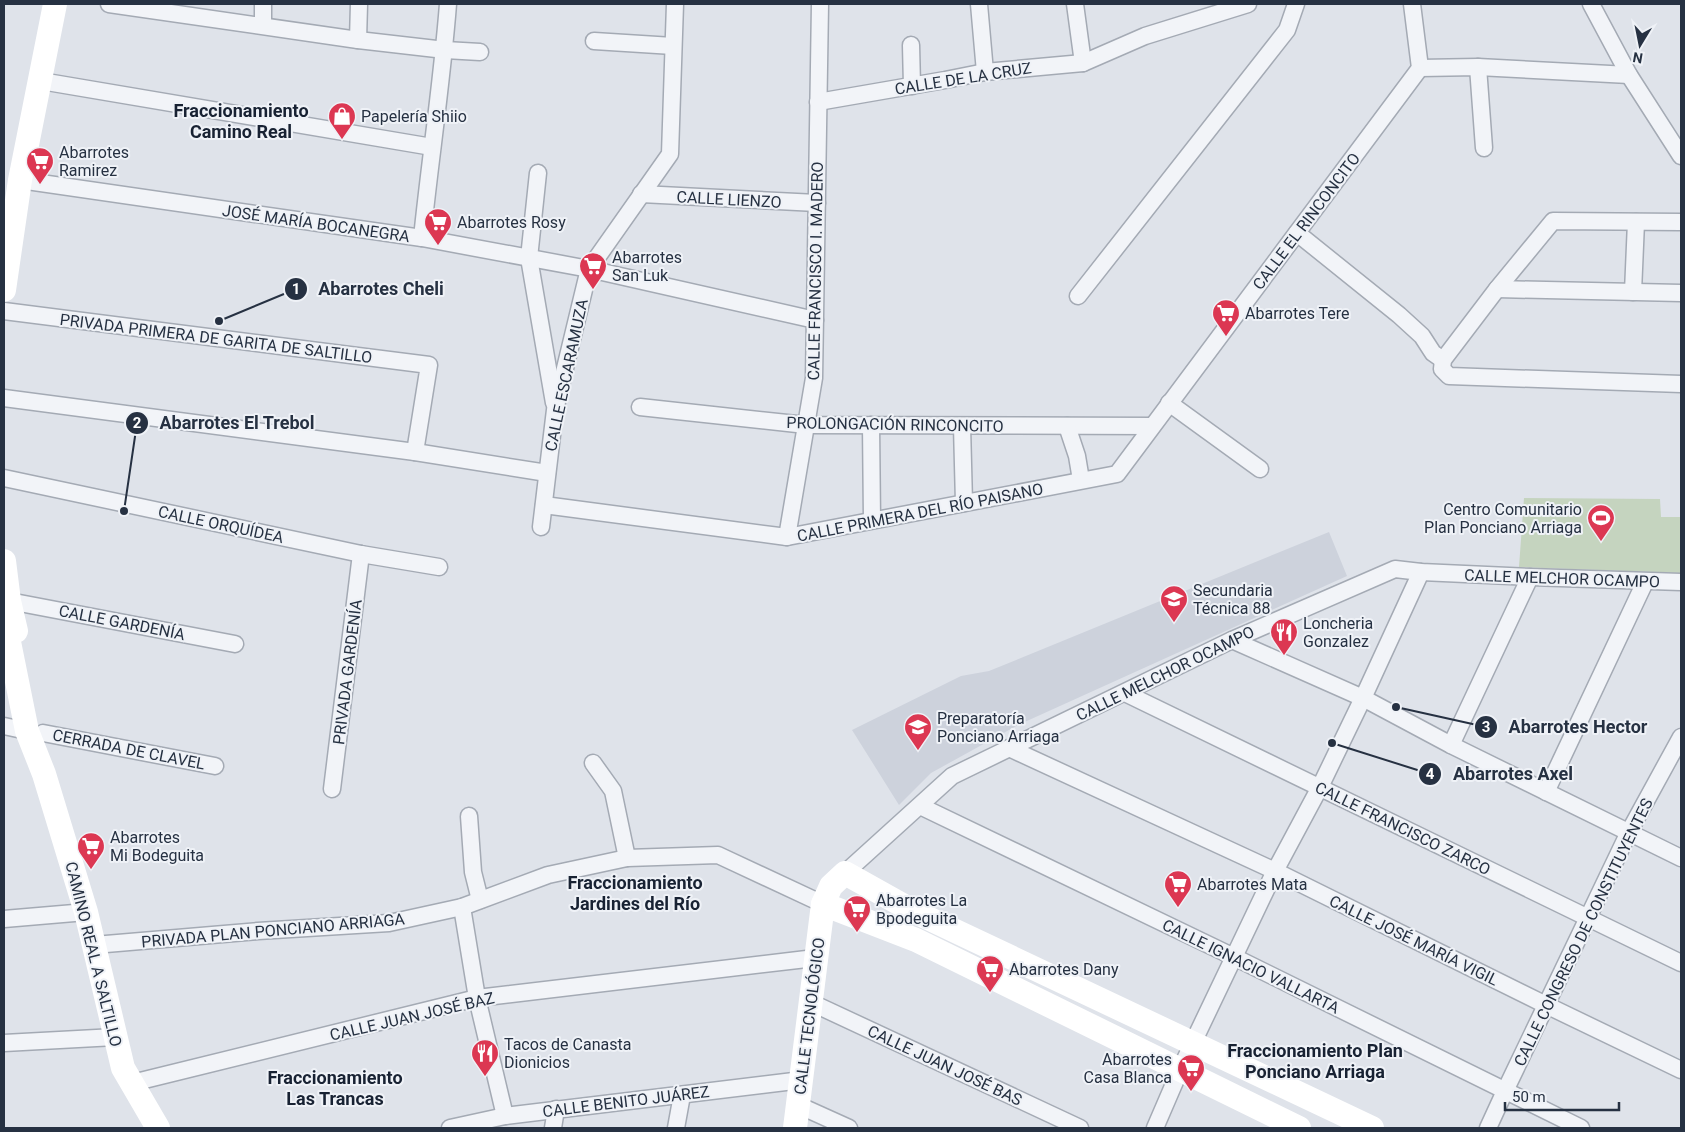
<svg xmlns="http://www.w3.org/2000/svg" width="1685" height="1132" font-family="Roboto,sans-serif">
<rect width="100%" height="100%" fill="#dfe3ea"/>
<!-- built -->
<path fill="#cdd2dc" d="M 1329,532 L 1347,576 L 1018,725 L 931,773 L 899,805 L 852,730 L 961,676 L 989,671 Z"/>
<!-- park -->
<path fill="#c5d4bf" d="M 1524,498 L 1660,499 L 1661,517 L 1681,517 L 1681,573 L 1519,567 Z"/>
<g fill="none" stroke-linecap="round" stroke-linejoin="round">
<!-- street casing -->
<g stroke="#a4aab4" stroke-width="19">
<g id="street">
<path d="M 109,4 L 358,40 L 445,50 L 480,52"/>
<path d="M 979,4 L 985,72"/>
<path d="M 1075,4 L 1083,63"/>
<path d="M 1591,4 L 1629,75 L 1681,156"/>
<path d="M 263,25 L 263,4"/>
<path d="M 358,40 L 359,4"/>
<path d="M 594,41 L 673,46"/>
<path d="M 911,45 L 912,86"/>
<path d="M 1478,67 L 1484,148"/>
<path d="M 1420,68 L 1478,67 L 1629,75"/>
<path d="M 41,81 L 432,147"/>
<path d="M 818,102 L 945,80 L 985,72 L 1083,63 L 1145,36 L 1248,4"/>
<path d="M 538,173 L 529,258 L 554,403"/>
<path d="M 20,180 L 422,238 L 589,269 L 815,320"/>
<path d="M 641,194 L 817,203"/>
<path d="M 1681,222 L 1553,221 L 1497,289 L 1443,360 L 1442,369 L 1449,376 L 1681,384"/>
<path d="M 1297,233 L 1399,315 L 1422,336 L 1433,353 L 1443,360"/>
<path d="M 422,238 C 430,160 442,82 448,4"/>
<path d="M 1497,289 L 1681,293"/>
<path d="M 1633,292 L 1636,222"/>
<path d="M 1078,296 L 1287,30 L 1296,4"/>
<path d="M 4,311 L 429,365 L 415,452"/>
<path d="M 4,398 L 415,452 L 547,473"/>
<path d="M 1169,403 L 1260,469"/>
<path d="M 640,407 L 806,425 L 1152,426"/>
<path d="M 871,425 L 872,520"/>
<path d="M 962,426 L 964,503"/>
<path d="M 1067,426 L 1077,456 L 1081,480"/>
<path d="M 4,478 L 361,554 L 439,567"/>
<path d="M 544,505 L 787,537 L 1117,474 L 1420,68 L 1412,4"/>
<path d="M 541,527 L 555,410 L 589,269 L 670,154 L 675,4"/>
<path d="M 787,537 L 814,378 L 820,4"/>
<path d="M 9,601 L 235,644"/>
<path d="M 1232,640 L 1363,698 L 1451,745 L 1681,858"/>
<path d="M 1125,693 L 1681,963"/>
<path d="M 4,726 L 27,731"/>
<path d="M 43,733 L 215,766"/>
<path d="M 1451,745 L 1530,577"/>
<path d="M 1009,748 L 1275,871 L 1546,1005 L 1681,1070"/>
<path d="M 593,763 L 613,791 L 627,858"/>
<path d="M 332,789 L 361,554"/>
<path d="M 1546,792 L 1645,582"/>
<path d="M 920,806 L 1234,957 L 1581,1128"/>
<path d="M 469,816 L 473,872 L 480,900"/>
<path d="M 845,873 L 952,776 L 1232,640 L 1395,569 L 1421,572 L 1530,577 L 1681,582"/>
<path d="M 462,907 L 477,998 L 505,1116"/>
<path d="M 4,919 L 86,912"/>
<path d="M 94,945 L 258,931 L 389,923 L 462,907 L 548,875 L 627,858 L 718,855 L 823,904"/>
<path d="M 810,1002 L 1080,1128"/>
<path d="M 4,1043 L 115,1037"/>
<path d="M 132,1083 L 477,998 L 815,958"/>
<path d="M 798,1105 L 849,1128"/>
<path d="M 450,1128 L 505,1116 L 802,1080"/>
<path d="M 553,1128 L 556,1109"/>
<path d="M 676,1128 L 682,1095"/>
<path d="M 1155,1128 L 1180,1070 L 1275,871 L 1320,787 L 1363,698 L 1421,572"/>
<path d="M 1488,1128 L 1505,1091 L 1629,832 L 1681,737"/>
</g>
</g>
<!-- street -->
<use href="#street" stroke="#f2f4f8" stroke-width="16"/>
<!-- secondary -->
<g stroke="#fff" stroke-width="24">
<path d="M 4,290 L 20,180 L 55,4"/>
<path d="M 4,561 L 9,601 L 16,631"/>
<path d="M 4,617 L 27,731 L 44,774 L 86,912 L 123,1068 L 158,1128"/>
<path d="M 823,904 L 916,940 L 1299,1128"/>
<path d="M 795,1128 L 823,904 L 831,886 L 845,873 L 913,911 L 1372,1128"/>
</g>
</g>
<!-- icons -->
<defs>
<g id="shop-pin" transform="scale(1.4375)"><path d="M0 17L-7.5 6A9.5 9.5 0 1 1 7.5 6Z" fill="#dc3752" stroke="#eff2f7"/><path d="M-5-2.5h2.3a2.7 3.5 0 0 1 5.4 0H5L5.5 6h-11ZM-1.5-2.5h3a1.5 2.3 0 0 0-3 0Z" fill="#fff"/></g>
<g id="supermarket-pin" transform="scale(1.4375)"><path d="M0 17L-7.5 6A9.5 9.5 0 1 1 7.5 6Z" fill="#dc3752" stroke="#eff2f7"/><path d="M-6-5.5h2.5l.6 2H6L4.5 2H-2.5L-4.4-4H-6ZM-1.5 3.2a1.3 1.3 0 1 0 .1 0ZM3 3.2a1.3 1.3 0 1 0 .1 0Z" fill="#fff"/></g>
<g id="stadium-pin" transform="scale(1.4375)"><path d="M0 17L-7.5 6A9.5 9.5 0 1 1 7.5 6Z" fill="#dc3752" stroke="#eff2f7"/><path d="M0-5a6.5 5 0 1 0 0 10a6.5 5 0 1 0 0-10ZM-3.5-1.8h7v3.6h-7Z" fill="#fff"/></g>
<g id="school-pin" transform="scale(1.4375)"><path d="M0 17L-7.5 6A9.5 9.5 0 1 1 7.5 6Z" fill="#dc3752" stroke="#eff2f7"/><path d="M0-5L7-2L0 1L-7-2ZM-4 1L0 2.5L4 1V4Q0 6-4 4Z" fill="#fff"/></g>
<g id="restaurant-pin" transform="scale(1.4375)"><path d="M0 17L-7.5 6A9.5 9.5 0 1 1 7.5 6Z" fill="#dc3752" stroke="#eff2f7"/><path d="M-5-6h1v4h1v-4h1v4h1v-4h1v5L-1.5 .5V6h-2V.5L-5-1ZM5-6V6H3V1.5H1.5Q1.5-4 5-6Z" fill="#fff"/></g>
</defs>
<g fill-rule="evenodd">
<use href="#shop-pin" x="342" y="116"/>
<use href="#supermarket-pin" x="40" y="161"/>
<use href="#supermarket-pin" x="438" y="222"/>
<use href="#supermarket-pin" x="593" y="266"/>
<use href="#supermarket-pin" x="1226" y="313"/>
<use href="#stadium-pin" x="1601" y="518"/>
<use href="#school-pin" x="1174" y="599"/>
<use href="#restaurant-pin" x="1284" y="632"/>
<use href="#school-pin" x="918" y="727"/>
<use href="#supermarket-pin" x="91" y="846"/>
<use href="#supermarket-pin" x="1178" y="884"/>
<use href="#supermarket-pin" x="857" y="909"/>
<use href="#supermarket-pin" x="990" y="969"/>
<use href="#restaurant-pin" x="485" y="1053"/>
<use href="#supermarket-pin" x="1191" y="1068"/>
</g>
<g text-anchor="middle" stroke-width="4" stroke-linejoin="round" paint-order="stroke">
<!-- street labels -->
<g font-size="16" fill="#263142" stroke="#eff2f7">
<text transform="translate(963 78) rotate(-9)" y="6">CALLE DE LA CRUZ</text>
<text transform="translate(729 199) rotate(3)" y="6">CALLE LIENZO</text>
<text transform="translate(1306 221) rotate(-53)" y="6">CALLE EL RINCONCITO</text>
<text transform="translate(316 223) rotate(8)" y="6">JOSÉ MARÍA BOCANEGRA</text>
<text transform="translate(815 271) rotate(-89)" y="6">CALLE FRANCISCO I. MADERO</text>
<text transform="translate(216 338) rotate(7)" y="6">PRIVADA PRIMERA DE GARITA DE SALTILLO</text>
<text transform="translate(566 375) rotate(-78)" y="6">CALLE ESCARAMUZA</text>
<text transform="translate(895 424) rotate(1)" y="6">PROLONGACIÓN RINCONCITO</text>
<text transform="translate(920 512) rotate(-11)" y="6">CALLE PRIMERA DEL RÍO PAISANO</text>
<text transform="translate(221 524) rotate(12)" y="6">CALLE ORQUÍDEA</text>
<text transform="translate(1562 578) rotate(2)" y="6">CALLE MELCHOR OCAMPO</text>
<text transform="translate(122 622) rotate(11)" y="6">CALLE GARDENÍA</text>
<text transform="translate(347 672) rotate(-83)" y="6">PRIVADA GARDENÍA</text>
<text transform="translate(1165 673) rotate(-26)" y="6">CALLE MELCHOR OCAMPO</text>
<text transform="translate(129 749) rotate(11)" y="6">CERRADA DE CLAVEL</text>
<text transform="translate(1403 828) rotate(26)" y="6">CALLE FRANCISCO ZARCO</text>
<text transform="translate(273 930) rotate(-5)" y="6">PRIVADA PLAN PONCIANO ARRIAGA</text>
<text transform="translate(1583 932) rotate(-64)" y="6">CALLE CONGRESO DE CONSTITUYENTES</text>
<text transform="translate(1414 940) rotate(26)" y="6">CALLE JOSÉ MARÍA VIGIL</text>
<text transform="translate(94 954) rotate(76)" y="6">CAMINO REAL A SALTILLO</text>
<text transform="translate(1251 966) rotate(26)" y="6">CALLE IGNACIO VALLARTA</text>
<text transform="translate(412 1016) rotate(-13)" y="6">CALLE JUAN JOSÉ BAZ</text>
<text transform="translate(809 1016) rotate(-83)" y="6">CALLE TECNOLÓGICO</text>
<text transform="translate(945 1065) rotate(25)" y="6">CALLE JUAN JOSÉ BAS</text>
<text transform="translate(626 1101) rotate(-7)" y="6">CALLE BENITO JUÁREZ</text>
</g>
<!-- poi labels -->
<g font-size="16" fill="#263142" stroke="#eff2f7" text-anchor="start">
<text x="361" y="122">Papelería Shiio</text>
<text x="59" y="158">Abarrotes<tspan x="59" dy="18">Ramirez</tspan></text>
<text x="457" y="228">Abarrotes Rosy</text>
<text x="612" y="263">Abarrotes<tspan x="612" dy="18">San Luk</tspan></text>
<text x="1245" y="319">Abarrotes Tere</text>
<text x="1582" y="515" text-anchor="end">Centro Comunitario<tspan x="1582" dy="18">Plan Ponciano Arriaga</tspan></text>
<text x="1193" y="596">Secundaria<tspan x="1193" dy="18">Técnica 88</tspan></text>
<text x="1303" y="629">Loncheria<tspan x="1303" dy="18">Gonzalez</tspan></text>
<text x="937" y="724">Preparatoría<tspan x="937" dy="18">Ponciano Arriaga</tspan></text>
<text x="110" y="843">Abarrotes<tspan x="110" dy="18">Mi Bodeguita</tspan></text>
<text x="1197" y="890">Abarrotes Mata</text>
<text x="876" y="906">Abarrotes La<tspan x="876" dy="18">Bpodeguita</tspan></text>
<text x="1009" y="975">Abarrotes Dany</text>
<text x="504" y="1050">Tacos de Canasta<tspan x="504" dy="18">Dionicios</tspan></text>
<text x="1172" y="1065" text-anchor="end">Abarrotes<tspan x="1172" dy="18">Casa Blanca</tspan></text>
</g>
<!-- neighbourhood labels -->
<g font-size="18" font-weight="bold" fill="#182233" stroke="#eff2f7">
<text x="241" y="117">Fraccionamiento<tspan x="241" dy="21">Camino Real</tspan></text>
<text x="635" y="889">Fraccionamiento<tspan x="635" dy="21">Jardines del Río</tspan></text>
<text x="1315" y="1057">Fraccionamiento Plan<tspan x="1315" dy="21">Ponciano Arriaga</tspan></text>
<text x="335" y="1084">Fraccionamiento<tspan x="335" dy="21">Las Trancas</tspan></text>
</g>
</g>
<!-- callouts -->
<path fill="none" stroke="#263142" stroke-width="2" d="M219 321L296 289M124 511L137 423M1396 707L1486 727M1332 743L1430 774"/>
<g fill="#263142" stroke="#eff2f7" stroke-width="2">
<circle cx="219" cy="321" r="5"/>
<circle cx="124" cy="511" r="5"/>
<circle cx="1396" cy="707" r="5"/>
<circle cx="1332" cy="743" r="5"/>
<circle cx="296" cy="289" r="12"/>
<circle cx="137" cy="423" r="12"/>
<circle cx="1486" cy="727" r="12"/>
<circle cx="1430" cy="774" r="12"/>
</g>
<g font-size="15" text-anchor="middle" font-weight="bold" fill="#fff">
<text x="296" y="294">1</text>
<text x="137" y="428">2</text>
<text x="1486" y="732">3</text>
<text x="1430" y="779">4</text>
</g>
<g font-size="18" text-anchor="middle" font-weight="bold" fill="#263142" stroke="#eff2f7" stroke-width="4" stroke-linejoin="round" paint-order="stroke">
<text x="381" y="295">Abarrotes Cheli</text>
<text x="237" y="429">Abarrotes El Trebol</text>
<text x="1578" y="733">Abarrotes Hector</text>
<text x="1513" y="780">Abarrotes Axel</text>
</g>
<!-- border -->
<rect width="1685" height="1132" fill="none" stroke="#263142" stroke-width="10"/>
<!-- north arrow -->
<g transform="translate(1640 45) rotate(190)" stroke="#eff2f7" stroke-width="4" paint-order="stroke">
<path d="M0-4L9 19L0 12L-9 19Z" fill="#263142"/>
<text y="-8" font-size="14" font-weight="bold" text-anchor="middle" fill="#263142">N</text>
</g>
<!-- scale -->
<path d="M1505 1102v8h114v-8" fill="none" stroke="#263142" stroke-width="2.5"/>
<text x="1512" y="1102" font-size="15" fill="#263142" stroke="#eff2f7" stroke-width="4" paint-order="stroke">50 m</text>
</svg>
